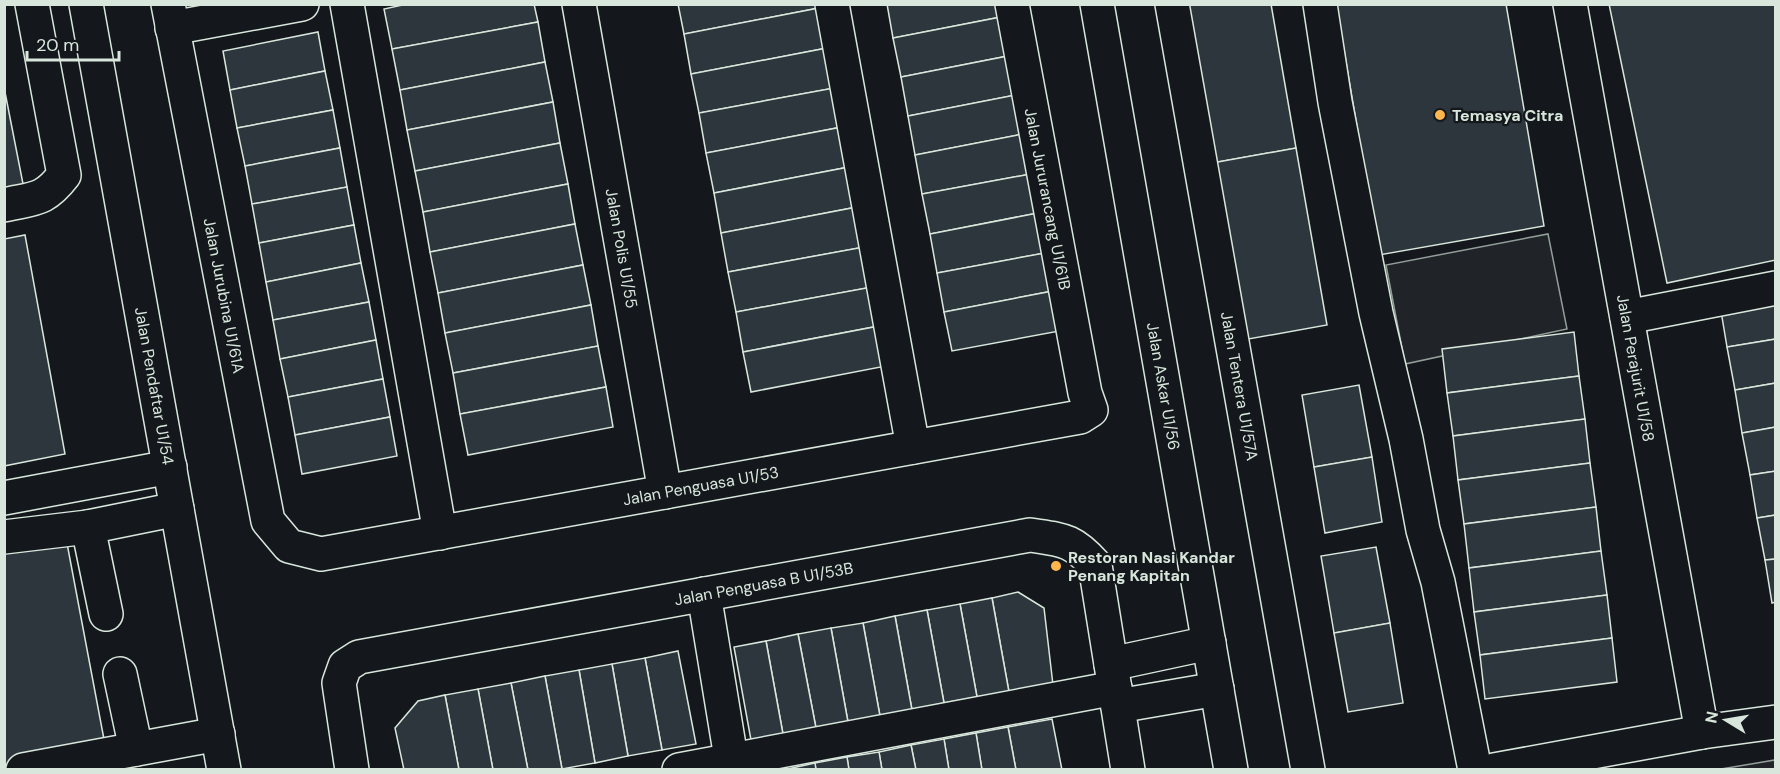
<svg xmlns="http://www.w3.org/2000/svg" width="1780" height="774" font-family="'DM Sans',sans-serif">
<rect width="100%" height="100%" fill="#14181c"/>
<!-- green -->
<g fill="#202428" stroke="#939e99" stroke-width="1.5">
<path d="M 1548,234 L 1567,329 L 1405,364 L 1386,265 Z"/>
<path d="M 1775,760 L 1775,769 L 1721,769 Z"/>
</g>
<!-- building -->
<g fill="#2c363c" stroke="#d8e6dc" stroke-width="1.5">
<path d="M 407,4 L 534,4 L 538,22 L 392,49 L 384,9 Z"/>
<path d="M 678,4 L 819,4 L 819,8 L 684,34 Z"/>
<path d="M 887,4 L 1004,4 L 1006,16 L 893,38 Z"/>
<path d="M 1189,4 L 1271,4 L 1296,148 L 1212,163 L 1184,5 Z"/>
<path d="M 1336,4 L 1506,4 L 1544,226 L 1379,255 Z"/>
<path d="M 1609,4 L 1776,4 L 1776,260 L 1667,283 Z"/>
<path d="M 819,8 L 827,48 L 691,74 L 684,34 Z"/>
<path d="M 1006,16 L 1013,55 L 901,77 L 893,38 Z"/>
<path d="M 538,22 L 545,62 L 400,90 L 392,49 Z"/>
<path d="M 318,32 L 325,71 L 230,90 L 223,51 Z"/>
<path d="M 827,48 L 834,88 L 699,113 L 691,74 Z"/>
<path d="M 1013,55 L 1021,94 L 908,116 L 901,77 Z"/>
<path d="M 545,62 L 553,102 L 407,130 L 400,90 Z"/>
<path d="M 325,71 L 333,110 L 237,128 L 230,90 Z"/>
<path d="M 4,87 L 24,189 L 4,193 Z"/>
<path d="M 834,88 L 842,127 L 706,153 L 699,113 Z"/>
<path d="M 1021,94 L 1028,133 L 915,155 L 908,116 Z"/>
<path d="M 553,102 L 560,143 L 415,171 L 407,130 Z"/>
<path d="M 333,110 L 340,148 L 245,166 L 237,128 Z"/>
<path d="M 842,127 L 849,167 L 714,193 L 706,153 Z"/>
<path d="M 1028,133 L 1036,173 L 922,194 L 915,155 Z"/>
<path d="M 560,143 L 568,184 L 423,212 L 415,171 Z"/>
<path d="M 340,148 L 347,187 L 252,204 L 245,166 Z"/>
<path d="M 1296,148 L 1327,325 L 1243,340 L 1212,163 Z"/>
<path d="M 849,167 L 857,207 L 721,233 L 714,193 Z"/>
<path d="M 1036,173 L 1043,212 L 930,234 L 922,194 Z"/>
<path d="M 568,184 L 575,224 L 430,252 L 423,212 Z"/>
<path d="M 347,187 L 354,225 L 259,243 L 252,204 Z"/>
<path d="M 857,207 L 864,247 L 728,272 L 721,233 Z"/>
<path d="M 1043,212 L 1050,252 L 937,273 L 930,234 Z"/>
<path d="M 575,224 L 583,265 L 438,293 L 430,252 Z"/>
<path d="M 354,225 L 361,263 L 266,282 L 259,243 Z"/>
<path d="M 25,235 L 65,454 L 4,466 L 4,239 Z"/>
<path d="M 864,247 L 872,287 L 736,312 L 728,272 Z"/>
<path d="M 1050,252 L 1058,290 L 944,312 L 937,273 Z"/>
<path d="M 361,263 L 369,302 L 273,320 L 266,282 Z"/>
<path d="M 583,265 L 591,305 L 445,333 L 438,293 Z"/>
<path d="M 872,287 L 879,326 L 743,352 L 736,312 Z"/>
<path d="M 1058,290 L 1065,330 L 952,351 L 944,312 Z"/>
<path d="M 1776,295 L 1776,339 L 1727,347 L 1720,305 Z"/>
<path d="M 369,302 L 376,340 L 280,359 L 273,320 Z"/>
<path d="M 591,305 L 598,346 L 453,373 L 445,333 Z"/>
<path d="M 879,326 L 886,366 L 751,392 L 743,352 Z"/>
<path d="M 1574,332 L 1579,376 L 1447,393 L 1442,349 Z"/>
<path d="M 1776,339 L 1776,383 L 1735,390 L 1727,347 Z"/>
<path d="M 376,340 L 383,379 L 288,397 L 280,359 Z"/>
<path d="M 598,346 L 606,387 L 460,414 L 453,373 Z"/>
<path d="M 1579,376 L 1585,419 L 1453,436 L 1447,393 Z"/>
<path d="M 383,379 L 390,417 L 295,435 L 288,397 Z"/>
<path d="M 1776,383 L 1776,427 L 1742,433 L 1735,390 Z"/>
<path d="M 1359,385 L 1372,457 L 1314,467 L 1302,395 Z"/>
<path d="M 606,387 L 613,427 L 468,455 L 460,414 Z"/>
<path d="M 390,417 L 397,456 L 302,474 L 295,435 Z"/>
<path d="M 1585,419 L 1590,463 L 1458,480 L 1453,436 Z"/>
<path d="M 1776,427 L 1776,471 L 1750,475 L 1742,433 Z"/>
<path d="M 1372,457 L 1382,522 L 1325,533 L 1314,467 Z"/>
<path d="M 1590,463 L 1596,507 L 1464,524 L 1458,480 Z"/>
<path d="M 1776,471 L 1776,515 L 1757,518 L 1750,475 Z"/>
<path d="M 1596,507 L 1601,551 L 1469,568 L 1464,524 Z"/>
<path d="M 1776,515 L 1776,559 L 1765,560 L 1757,518 Z"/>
<path d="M 66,538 L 106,750 L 4,770 L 4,550 Z"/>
<path d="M 1376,547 L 1390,623 L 1334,633 L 1321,556 Z"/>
<path d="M 1601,551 L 1607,595 L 1474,612 L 1469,568 Z"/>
<path d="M 1776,559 L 1776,602 L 1772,603 L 1765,560 Z"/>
<path d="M 1018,592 L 1044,608 L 1053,685 L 1009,692 L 992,598 Z"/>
<path d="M 1607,595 L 1612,638 L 1480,655 L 1474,612 Z"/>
<path d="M 992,598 L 1009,692 L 977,697 L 960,604 Z"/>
<path d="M 960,604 L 977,697 L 944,703 L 927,610 Z"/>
<path d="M 927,610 L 944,703 L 912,710 L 895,616 Z"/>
<path d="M 895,616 L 912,710 L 880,716 L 863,623 Z"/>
<path d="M 863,623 L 880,716 L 848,722 L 831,628 Z"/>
<path d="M 1390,623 L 1403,703 L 1348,712 L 1334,633 Z"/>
<path d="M 831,628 L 848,722 L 816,728 L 798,634 Z"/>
<path d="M 798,634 L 816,728 L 783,734 L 766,641 Z"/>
<path d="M 1612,638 L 1617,682 L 1485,699 L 1480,655 Z"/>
<path d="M 766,641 L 783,734 L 751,740 L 734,647 Z"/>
<path d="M 678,651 L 696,744 L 662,750 L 645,658 Z"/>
<path d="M 645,658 L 662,750 L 628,756 L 612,664 Z"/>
<path d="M 612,664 L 628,756 L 595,763 L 579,670 Z"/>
<path d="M 579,670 L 595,763 L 562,769 L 545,676 Z"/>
<path d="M 545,676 L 562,769 L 528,770 L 511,683 Z"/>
<path d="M 511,683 L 528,770 L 493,770 L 478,689 Z"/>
<path d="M 478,689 L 493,770 L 459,770 L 445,695 Z"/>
<path d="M 445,695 L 459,770 L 404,770 L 395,728 L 418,701 Z"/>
<path d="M 1052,719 L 1062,770 L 1016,770 L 1008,727 Z"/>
<path d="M 1008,727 L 1016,770 L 982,770 L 976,733 Z"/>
<path d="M 976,733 L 982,770 L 949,770 L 944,739 Z"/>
<path d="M 944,739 L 949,770 L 916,770 L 911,745 Z"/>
<path d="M 911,745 L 916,770 L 882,770 L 879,752 Z"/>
<path d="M 879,752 L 882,770 L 849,770 L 847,757 Z"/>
<path d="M 847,757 L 849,770 L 816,770 L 815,763 Z"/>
<path d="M 815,763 L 816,770 L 783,770 Z"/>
</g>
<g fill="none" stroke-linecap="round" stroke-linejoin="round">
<!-- minor casing -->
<g stroke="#d8e6dc" stroke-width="36">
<g id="minor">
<path id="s1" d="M 86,4 L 224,770"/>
<path id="s2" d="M 168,4 L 268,521 L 289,546 L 321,554 L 1080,417 L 1091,410 L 1085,393 L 1012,4"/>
<path d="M 347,4 L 440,533"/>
<path id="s3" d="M 579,4 L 665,492"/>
<path d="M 832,4 L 913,447"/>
<path id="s4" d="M 1097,4 L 1231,770"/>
<path id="s5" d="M 1172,4 L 1308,770"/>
<path d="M 1320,4 L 1335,102 L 1376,313 L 1406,439 L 1423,530 L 1438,582 L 1475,770"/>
<path id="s6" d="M 1570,4 L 1702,732"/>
<path d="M 172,28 L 302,4"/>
<path d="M 4,205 C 35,198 44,201 64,175 L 32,4"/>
<path d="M 1627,317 L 1776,288"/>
<path d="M 4,498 L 170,467"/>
<path d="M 4,537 L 88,527"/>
<path d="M 704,594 L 733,770"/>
<path d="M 106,614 L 88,527 L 177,509"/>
<path d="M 1111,664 L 1209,643"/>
<path d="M 120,674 L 136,749"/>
<path d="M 1118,706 L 1217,689"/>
<path d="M 23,770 L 218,734"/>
<path id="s7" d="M 352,770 L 339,683 L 345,666 L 359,657 L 1030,535 C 1063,540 1072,539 1095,565 L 1128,770"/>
<path d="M 679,770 L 1115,688"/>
<path d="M 1494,770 L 1702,732 L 1776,722"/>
</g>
</g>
<!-- minor -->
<use href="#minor" stroke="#14181c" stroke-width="33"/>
</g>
<!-- markers -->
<g fill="#ffb74d" stroke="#14181c" stroke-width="2">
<circle cx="1440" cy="115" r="6"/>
<circle cx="1056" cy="566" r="6"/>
</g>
<g text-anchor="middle" stroke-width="4.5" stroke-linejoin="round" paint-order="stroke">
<!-- poi labels -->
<g font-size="16" font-weight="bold" fill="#d8e6dc" stroke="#14181c" text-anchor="start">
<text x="1452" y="121">Temasya Citra</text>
<text x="1068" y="563">Restoran Nasi Kandar<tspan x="1068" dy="18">Penang Kapitan</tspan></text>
</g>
<!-- street labels -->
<g font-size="16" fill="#d8e6dc" stroke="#14181c">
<text transform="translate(1048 199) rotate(79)" y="6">Jalan Jururancang U1/61B</text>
<text dy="6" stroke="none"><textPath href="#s3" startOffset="248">Jalan Polis U1/55</textPath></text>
<text dy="6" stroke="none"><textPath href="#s2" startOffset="297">Jalan Jurubina U1/61A</textPath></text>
<text dy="6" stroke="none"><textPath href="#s6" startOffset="370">Jalan Perajurit U1/58</textPath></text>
<text dy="6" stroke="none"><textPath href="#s1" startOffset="388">Jalan Pendaftar U1/54</textPath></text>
<text dy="6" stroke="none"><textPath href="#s4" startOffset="388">Jalan Askar U1/56</textPath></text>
<text dy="6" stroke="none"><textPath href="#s5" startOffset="388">Jalan Tentera U1/57A</textPath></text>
<text dy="6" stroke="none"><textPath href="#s2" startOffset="978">Jalan Penguasa U1/53</textPath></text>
<text dy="6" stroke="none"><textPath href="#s7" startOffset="534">Jalan Penguasa B U1/53B</textPath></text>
</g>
</g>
<!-- border -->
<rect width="1780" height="774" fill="none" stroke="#d8e6dc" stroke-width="12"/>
<!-- north arrow -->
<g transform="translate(1726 720) rotate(281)" stroke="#14181c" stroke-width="4.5" paint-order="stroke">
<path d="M0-4.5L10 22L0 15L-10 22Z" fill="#d8e6dc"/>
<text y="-9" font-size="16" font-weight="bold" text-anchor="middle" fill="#d8e6dc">N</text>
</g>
<!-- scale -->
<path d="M27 51v9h92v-9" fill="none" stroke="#d8e6dc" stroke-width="3"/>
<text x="36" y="51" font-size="18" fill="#d8e6dc" stroke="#14181c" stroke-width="4.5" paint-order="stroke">20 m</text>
</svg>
